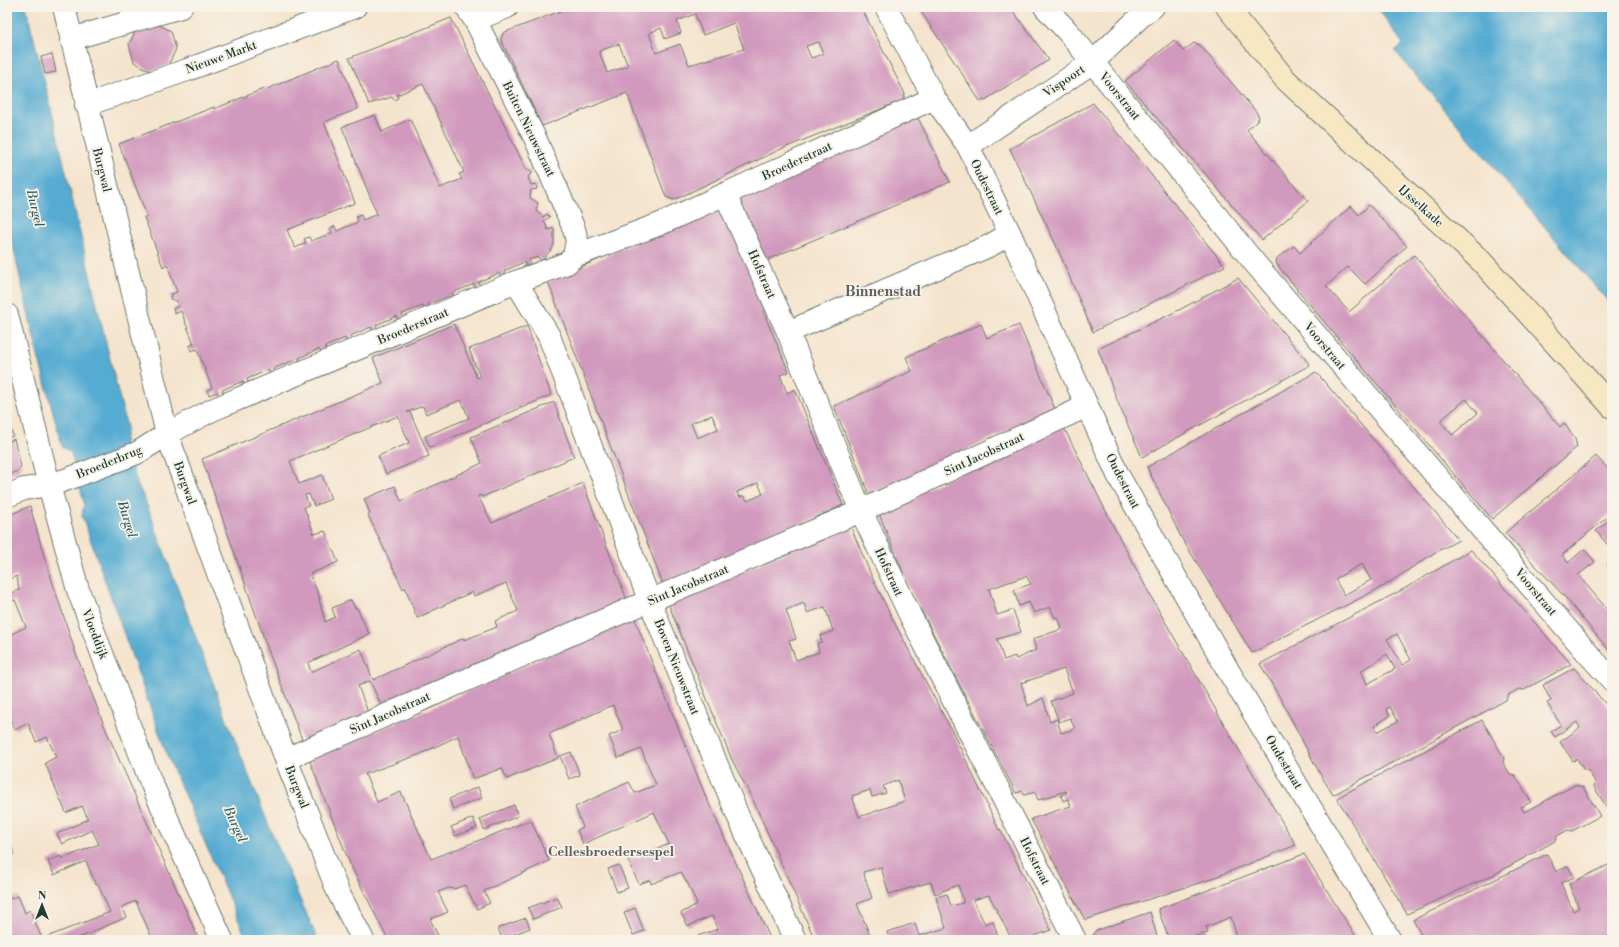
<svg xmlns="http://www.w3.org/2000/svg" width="1619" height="947" font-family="'Libre Bodoni',serif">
<rect width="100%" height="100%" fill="#f7f3e8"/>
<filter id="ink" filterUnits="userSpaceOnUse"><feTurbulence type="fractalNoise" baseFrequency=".025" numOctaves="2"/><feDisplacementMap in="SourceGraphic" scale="8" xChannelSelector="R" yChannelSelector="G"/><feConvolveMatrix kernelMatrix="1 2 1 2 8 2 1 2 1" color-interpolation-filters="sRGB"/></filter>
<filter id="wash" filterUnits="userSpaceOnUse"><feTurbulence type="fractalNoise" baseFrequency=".012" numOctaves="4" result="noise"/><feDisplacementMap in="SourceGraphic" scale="16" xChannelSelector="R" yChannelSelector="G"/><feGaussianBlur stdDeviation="0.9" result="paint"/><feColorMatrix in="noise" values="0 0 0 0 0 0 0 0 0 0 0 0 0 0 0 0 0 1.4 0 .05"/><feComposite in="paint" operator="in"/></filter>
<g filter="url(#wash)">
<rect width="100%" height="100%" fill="#f5e4cd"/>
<!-- water -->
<g fill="#54abd1" stroke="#3a7482">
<path d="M 7,7 L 26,7 C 62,147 91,288 127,427 L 124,442 L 138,486 L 144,497 C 199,646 253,796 318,940 L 247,940 L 167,755 L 82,516 L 84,503 L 71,453 L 62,446 L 38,356 L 7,220 Z"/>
<path d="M 1377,7 L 1612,7 L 1612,306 L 1395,51 L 1403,44 Z"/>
</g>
<g id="blocks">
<!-- building -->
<g fill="#d199bd" fill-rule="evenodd">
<path d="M 571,7 L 861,7 L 905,94 L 903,100 L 779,150 L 674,200 L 666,197 L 627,93 L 542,126 L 501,40 L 503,33 ZM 695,14 L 703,35 L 734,23 L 744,49 L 689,65 L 680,44 L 656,53 L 649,33 L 661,28 L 665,39 L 681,33 L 677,21 ZM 819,42 L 823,54 L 811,58 L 806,46 ZM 619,44 L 628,66 L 607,73 L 599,51 Z"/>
<path d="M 918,7 L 1010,7 L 1049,60 L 985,100 L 980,101 Z"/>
<path d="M 451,18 L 527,171 L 529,169 L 532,173 L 528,177 L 531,185 L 536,184 L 537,189 L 531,190 L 530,198 L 538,203 L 536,211 L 543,217 L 547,214 L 550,217 L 544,221 L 548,230 L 554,228 L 554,244 L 552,249 L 541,261 L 538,257 L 529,260 L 531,266 L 526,268 L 524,262 L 504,271 L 506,276 L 501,278 L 499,273 L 478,282 L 481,287 L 476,289 L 474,284 L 452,293 L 454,297 L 450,299 L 449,296 L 428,304 L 429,308 L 424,309 L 423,306 L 402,314 L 404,319 L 398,321 L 397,316 L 376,325 L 378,329 L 373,331 L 371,327 L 350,336 L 352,340 L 347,342 L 345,338 L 325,347 L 327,351 L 321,353 L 319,349 L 299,358 L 301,362 L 296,364 L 294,360 L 273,369 L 275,373 L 270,374 L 268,370 L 247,379 L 249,384 L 244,385 L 243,381 L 222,390 L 224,394 L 219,396 L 217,392 L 209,395 L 207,390 L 212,388 L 197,349 L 191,351 L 189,346 L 194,344 L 181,311 L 175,314 L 173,309 L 178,306 L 177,301 L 170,299 L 171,294 L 177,292 L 167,264 L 163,267 L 144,217 L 147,216 L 119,144 L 214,107 L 214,109 L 266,88 L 267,89 L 339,59 L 358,109 L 324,122 L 355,203 L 287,230 L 295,248 L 306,243 L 304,239 L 309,237 L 311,241 L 332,233 L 330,229 L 335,226 L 337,231 L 358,222 L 356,217 L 361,215 L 363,220 L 377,214 L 342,127 L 375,115 L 382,132 L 410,119 L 440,188 L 462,179 L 459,174 L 464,172 L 423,84 L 397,95 L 398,98 L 394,100 L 392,97 L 369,104 L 349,58 Z"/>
<path d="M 155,23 L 171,31 L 176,49 L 168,65 L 150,71 L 134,62 L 129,44 L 137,28 Z"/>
<path d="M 1174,40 L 1183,51 L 1194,43 L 1200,45 L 1257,113 L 1259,117 L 1257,121 L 1247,130 L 1308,201 L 1262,240 L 1125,81 Z"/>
<path d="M 52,54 L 56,72 L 45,74 L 41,57 Z"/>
<path d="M 1093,103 L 1225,266 L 1093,332 L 1056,245 L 1010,149 Z"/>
<path d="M 917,116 L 950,182 L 764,261 L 737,198 Z"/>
<path d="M 722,204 L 770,309 L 763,311 L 789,372 L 780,375 L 787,393 L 795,389 L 843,505 L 664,587 L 548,282 ZM 712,415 L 718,429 L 697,438 L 691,423 ZM 758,483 L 763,494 L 747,501 L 744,496 L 739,497 L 737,492 Z"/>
<path d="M 1369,205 L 1407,246 L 1365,284 L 1348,267 L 1326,286 L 1349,312 L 1414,255 L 1560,427 L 1564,423 L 1575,439 L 1577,447 L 1492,519 L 1320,317 L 1276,263 L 1277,258 L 1294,246 L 1300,253 L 1351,206 L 1359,215 ZM 1466,399 L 1478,413 L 1452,435 L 1440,421 Z"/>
<path d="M 1238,278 L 1310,365 L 1142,457 L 1119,405 L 1098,349 L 1181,309 Z"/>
<path d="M 454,324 L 477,378 L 480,377 L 469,349 L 527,326 L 551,395 L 430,447 L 425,436 L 469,418 L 461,400 L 426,414 L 423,406 L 407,412 L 410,412 L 429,456 L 386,474 L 378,456 L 409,443 L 398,416 L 290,461 L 299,484 L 322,475 L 331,499 L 314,506 L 309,494 L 305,495 L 309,506 L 304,507 L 314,534 L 325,531 L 338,562 L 310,574 L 320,599 L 319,599 L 325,622 L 335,617 L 332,608 L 351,600 L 355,608 L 357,608 L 369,634 L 308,663 L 311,672 L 361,649 L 373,680 L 464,638 L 464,640 L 497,627 L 495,621 L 518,611 L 506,583 L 474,596 L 472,592 L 417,618 L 405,587 L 403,589 L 368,515 L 370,513 L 364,499 L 395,486 L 401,501 L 482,463 L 471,437 L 554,402 L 574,457 L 482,497 L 481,495 L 478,496 L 492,523 L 583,483 L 627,600 L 383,709 L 370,681 L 358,686 L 369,715 L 303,742 L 267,647 L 202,459 L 383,383 L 373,358 Z"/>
<path d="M 981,324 L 987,338 L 1019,325 L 1055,409 L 869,495 L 834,406 L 912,371 L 906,357 Z"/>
<path d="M 1316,372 L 1459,540 L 1434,553 L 1384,586 L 1252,653 L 1181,537 L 1147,467 ZM 1362,564 L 1371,580 L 1344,595 L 1335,579 Z"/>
<path d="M 7,416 L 13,436 L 7,438 Z"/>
<path d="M 1063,426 L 1118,535 L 1155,604 L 1236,745 L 1296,845 L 1208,880 L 1085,920 L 1031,819 L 1071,806 L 1068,799 L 1063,801 L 1061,795 L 1067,793 L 1066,791 L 1038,800 L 1035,792 L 1024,795 L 1023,791 L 1016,793 L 909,587 L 878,511 ZM 1026,576 L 1031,584 L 1014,590 L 1019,606 L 1029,602 L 1034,613 L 1050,607 L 1055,618 L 1058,617 L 1062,629 L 1033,639 L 1036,650 L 1016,659 L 1015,656 L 1004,660 L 997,639 L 1021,632 L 1013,610 L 997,615 L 989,589 ZM 1064,669 L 1073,693 L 1051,701 L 1059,722 L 1070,718 L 1075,729 L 1061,733 L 1057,719 L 1050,722 L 1043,698 L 1028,706 L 1021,683 Z"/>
<path d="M 14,439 L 21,466 L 18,471 L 7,475 L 7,442 Z"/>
<path d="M 1596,456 L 1612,473 L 1612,513 L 1562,555 L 1568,563 L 1584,549 L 1595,562 L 1578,575 L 1612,615 L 1612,654 L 1564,596 L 1505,533 Z"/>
<path d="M 30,506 L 44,556 L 76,654 L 106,730 L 199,940 L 142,940 L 151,936 L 136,901 L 122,907 L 127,917 L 74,940 L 7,940 L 7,892 L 10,899 L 18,896 L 25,913 L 30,910 L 42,939 L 110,912 L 98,884 L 96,885 L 86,861 L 54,875 L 48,861 L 61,856 L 62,859 L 99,844 L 92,830 L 62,844 L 57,834 L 88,819 L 82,806 L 66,813 L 45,763 L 56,757 L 47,737 L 36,742 L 28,723 L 15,730 L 7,714 L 10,705 L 7,697 L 7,688 L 11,686 L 7,679 L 7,664 L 11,662 L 7,651 L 7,636 L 26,627 L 15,600 L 7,604 L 7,595 L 19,590 L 17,576 L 7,580 L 7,516 Z"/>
<path d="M 1612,518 L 1612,550 L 1596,531 Z"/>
<path d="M 850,525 L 871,575 L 895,624 L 954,735 L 999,830 L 1000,829 L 1051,930 L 1024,940 L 1012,940 L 989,895 L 973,900 L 985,924 L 993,921 L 999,940 L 890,940 L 887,932 L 915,923 L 919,936 L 946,928 L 936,897 L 947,894 L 951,906 L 963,903 L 963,899 L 958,885 L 935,894 L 931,882 L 889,894 L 881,867 L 863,872 L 872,898 L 857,904 L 872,940 L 815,940 L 753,800 L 732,760 L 668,603 ZM 804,603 L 807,613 L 825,607 L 833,631 L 820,636 L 822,642 L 817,643 L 819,652 L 796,660 L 789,641 L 796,639 L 786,610 ZM 898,780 L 905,801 L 859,817 L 852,796 L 870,790 L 872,797 L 886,793 L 883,786 Z"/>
<path d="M 1471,550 L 1571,664 L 1524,690 L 1519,689 L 1508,695 L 1506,700 L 1333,795 L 1319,772 L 1279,696 L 1260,664 L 1402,590 ZM 1397,634 L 1411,660 L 1402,665 L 1387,639 ZM 1387,654 L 1395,669 L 1367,684 L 1361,671 ZM 1390,707 L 1398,721 L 1377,732 L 1374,726 L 1390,716 L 1386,709 Z"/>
<path d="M 1612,561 L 1612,571 L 1607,565 Z"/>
<path d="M 634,617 L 705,795 L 771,940 L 686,940 L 718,929 L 712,916 L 688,926 L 681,913 L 697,904 L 687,882 L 686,882 L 681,872 L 651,884 L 650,880 L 639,884 L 628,861 L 669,844 L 654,812 L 583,844 L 577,830 L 583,827 L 575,807 L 629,782 L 635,793 L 656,785 L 641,749 L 618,758 L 609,736 L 623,730 L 613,705 L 549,734 L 558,758 L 507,779 L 502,768 L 473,779 L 458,736 L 418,755 L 365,774 L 377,802 L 401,792 L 431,859 L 531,820 L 549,861 L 484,891 L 490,903 L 477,909 L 465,885 L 454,889 L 449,888 L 438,892 L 448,912 L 430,919 L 440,940 L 388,940 L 350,864 L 309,759 L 429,709 Z"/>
<path d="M 1574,668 L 1612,711 L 1612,810 L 1609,811 L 1596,790 L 1594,787 L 1595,782 L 1589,771 L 1584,770 L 1577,759 L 1573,761 L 1560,742 L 1580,728 L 1577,722 L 1555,737 L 1551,731 L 1561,725 L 1547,703 L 1551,701 L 1543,685 Z"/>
<path d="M 1482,720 L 1504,758 L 1503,763 L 1510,774 L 1515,775 L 1531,802 L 1521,807 L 1524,812 L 1575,785 L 1583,787 L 1600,816 L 1572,831 L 1568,830 L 1557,836 L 1555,841 L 1495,874 L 1407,914 L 1337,798 Z"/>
<path d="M 571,752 L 580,775 L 569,779 L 560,756 Z"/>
<path d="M 478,787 L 482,798 L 453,809 L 449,799 Z"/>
<path d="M 514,805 L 518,816 L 484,830 L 480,819 Z"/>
<path d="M 473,818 L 477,828 L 455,836 L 451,827 Z"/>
<path d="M 7,836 L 14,854 L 7,856 Z"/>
<path d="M 1304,854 L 1358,940 L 1238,940 L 1231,917 L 1206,927 L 1208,933 L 1179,940 L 1169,940 L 1158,909 Z"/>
<path d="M 1547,854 L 1556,872 L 1568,866 L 1574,877 L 1561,883 L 1573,911 L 1579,908 L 1569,884 L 1608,865 L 1612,873 L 1612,940 L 1424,940 L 1413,920 Z"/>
<path d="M 619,865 L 628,888 L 617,892 L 608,869 Z"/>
<path d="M 557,897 L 562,907 L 533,919 L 528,908 Z"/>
<path d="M 635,908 L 644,931 L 633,935 L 624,913 Z"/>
<path d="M 1150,912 L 1158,940 L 1094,940 L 1093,936 L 1095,931 Z"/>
<path d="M 526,918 L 530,928 L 502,939 L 498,928 Z"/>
</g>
</g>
</g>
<g filter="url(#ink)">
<use href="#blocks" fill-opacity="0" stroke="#6a776a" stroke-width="1"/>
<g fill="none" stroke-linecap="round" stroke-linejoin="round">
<!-- street casing -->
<g stroke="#6a776a" stroke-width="24">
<g id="street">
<path d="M 64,7 L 167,434 L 286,759 L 338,892 L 363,940"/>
<path d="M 466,7 L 475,20 L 536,140 L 574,229 L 577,241 L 574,256"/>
<path d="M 886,7 L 934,98 L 968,146 L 1010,234 L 1118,475 L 1229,672 L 1390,940"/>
<path d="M 1045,7 L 1069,33 L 1253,261 L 1590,656 L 1612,680"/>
<path d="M 475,20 L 507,7"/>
<path d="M 71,39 L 181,7"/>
<path d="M 86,105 L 187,70 L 355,7"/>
<path d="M 968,146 L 1093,62 L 1141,16 L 1153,7"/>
<path d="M 725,194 L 788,332 L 861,511 L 910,615 L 1075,940"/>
<path d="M 516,282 L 549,336 L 650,602 L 738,816 L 795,940"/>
<path d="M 7,315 L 49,485 L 78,590 L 150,780 L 222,940"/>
<path d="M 788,332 L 989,246 L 1010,234"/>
<path d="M 7,496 L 24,489 L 49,485 L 68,479 L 137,453 L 167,434 L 212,410 L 516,282 L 567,263 L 574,256 L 660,224 L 934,98"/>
<path d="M 286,759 L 569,635 L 861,511 L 1087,406"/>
</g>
</g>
<!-- secondary casing -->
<g stroke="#6a776a" stroke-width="24">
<path id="secondary" d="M 1227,7 L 1285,79 L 1481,261 L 1612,407"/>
</g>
<!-- street -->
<use href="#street" stroke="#fff" stroke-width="22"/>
<!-- secondary -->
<use href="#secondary" stroke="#f7e8c3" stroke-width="22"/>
</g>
</g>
<g text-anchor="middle" stroke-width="3.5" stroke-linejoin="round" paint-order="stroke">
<!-- street labels -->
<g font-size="12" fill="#1f3d34" stroke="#f7f3e8">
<text transform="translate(221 57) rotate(-20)" y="4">Nieuwe Markt</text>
<text transform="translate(1064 81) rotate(-34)" y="4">Vispoort</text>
<text transform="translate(1120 96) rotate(51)" y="4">Voorstraat</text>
<text transform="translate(529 129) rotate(64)" y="4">Buiten Nieuwstraat</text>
<text transform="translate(797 161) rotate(-25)" y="4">Broederstraat</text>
<text transform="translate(102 170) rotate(76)" y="4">Burgwal</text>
<text transform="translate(987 187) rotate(64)" y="4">Oudestraat</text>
<text transform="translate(1421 206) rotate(42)" y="4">IJsselkade</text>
<text transform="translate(762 274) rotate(66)" y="4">Hofstraat</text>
<text transform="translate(413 326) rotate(-23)" y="4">Broederstraat</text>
<text transform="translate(1325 346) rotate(50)" y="4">Voorstraat</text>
<text transform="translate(984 454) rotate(-25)" y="4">Sint Jacobstraat</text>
<text transform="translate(109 462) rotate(-22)" y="4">Broederbrug</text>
<text transform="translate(1123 481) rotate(63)" y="4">Oudestraat</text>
<text transform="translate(185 483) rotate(70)" y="4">Burgwal</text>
<text transform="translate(889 572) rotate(65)" y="4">Hofstraat</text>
<text transform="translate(688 585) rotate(-23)" y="4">Sint Jacobstraat</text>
<text transform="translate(1536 592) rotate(50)" y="4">Voorstraat</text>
<text transform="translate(95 634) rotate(69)" y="4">Vloeddijk</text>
<text transform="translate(677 667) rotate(68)" y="4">Boven Nieuwstraat</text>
<text transform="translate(390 713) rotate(-24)" y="4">Sint Jacobstraat</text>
<text transform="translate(1284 762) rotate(59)" y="4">Oudestraat</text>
<text transform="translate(297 787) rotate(68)" y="4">Burgwal</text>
<text transform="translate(1035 861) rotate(63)" y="4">Hofstraat</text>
</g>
<!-- water labels -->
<g font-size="13" font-style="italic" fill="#2f5e63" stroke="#f7f3e8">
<text transform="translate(36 208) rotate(77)" y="5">Burgel</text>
<text transform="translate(128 519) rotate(73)" y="5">Burgel</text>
<text transform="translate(236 824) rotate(66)" y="5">Burgel</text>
</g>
<!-- neighbourhood labels -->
<g font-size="13" font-weight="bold" fill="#5d5d64" stroke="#f7f3e8">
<text x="611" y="856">Cellesbroedersespel</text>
</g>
<!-- quarter labels -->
<g font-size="14" font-weight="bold" fill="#5d5d64" stroke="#f7f3e8">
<text x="883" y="296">Binnenstad</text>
</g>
</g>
<!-- margin -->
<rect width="1619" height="947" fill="none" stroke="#f7f3e8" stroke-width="24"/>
<!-- north arrow -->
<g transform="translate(42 905)" stroke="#f7f3e8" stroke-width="3" paint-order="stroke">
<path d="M0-3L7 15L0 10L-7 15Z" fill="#1f3d34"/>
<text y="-6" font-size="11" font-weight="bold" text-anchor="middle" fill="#1f3d34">N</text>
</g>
</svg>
